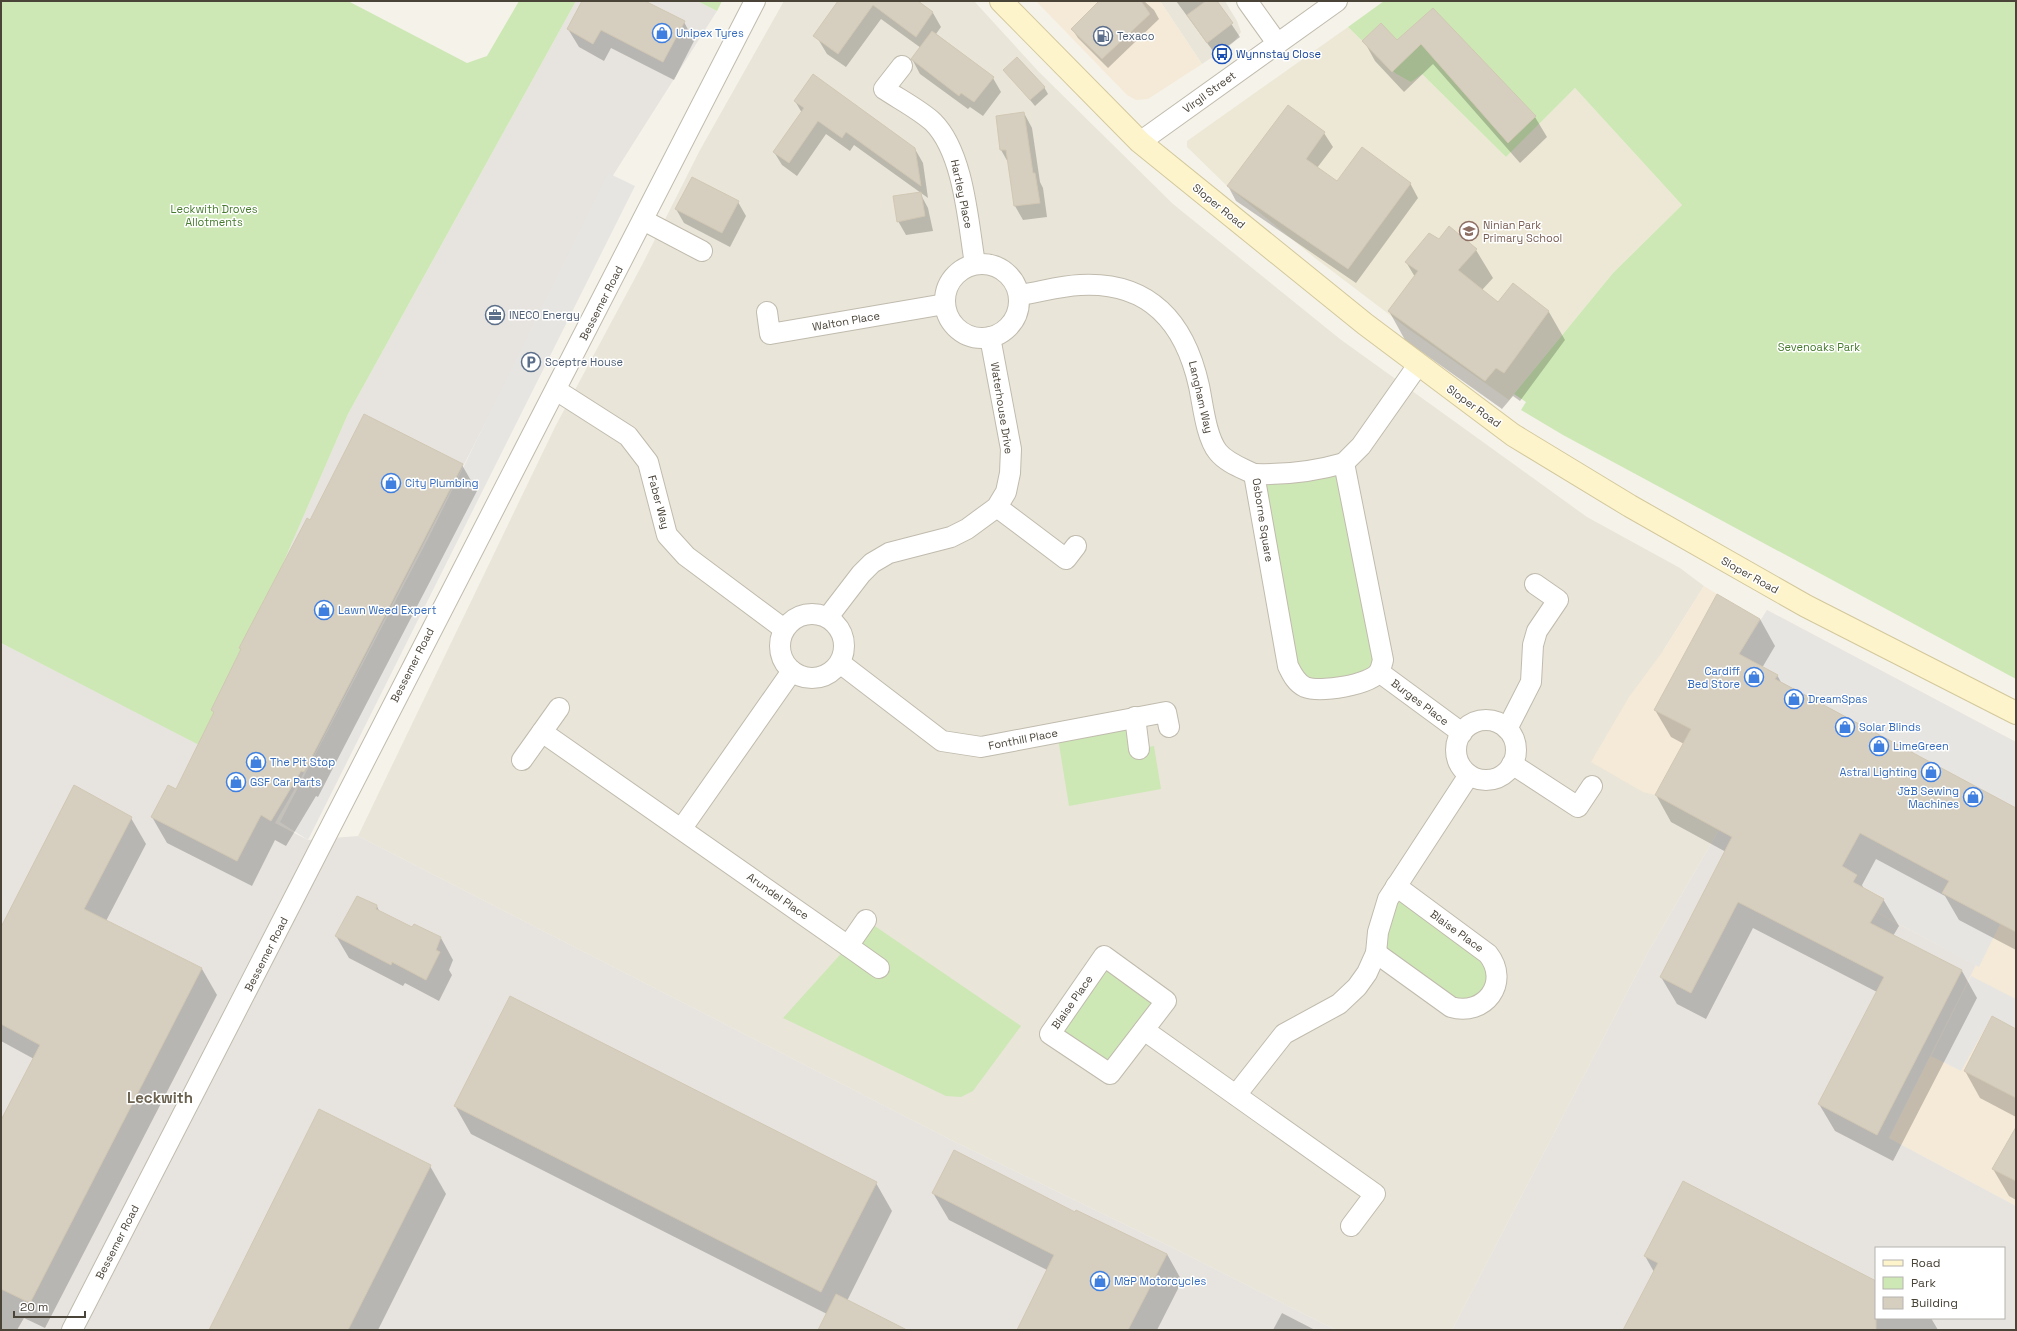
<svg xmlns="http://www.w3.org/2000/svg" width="2017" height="1331" font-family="'Space Grotesk',sans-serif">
<rect width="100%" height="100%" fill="#f5f2ea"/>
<!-- residential -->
<g fill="#e9e5d9">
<path d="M 784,1 L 974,1 L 1039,72 L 1173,204 L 1340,339 L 1587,517 L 1680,568 L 1704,586 L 1663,651 L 1655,795 L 1719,830 L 1646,956 L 1452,1330 L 1336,1330 L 1171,1247 L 951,1140 L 358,836 L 555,427 L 642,265 L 700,150 Z"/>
<path d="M 1160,1 L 1225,1 L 1237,21 L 1241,32 L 1233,43 L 1202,64 Z"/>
</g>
<!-- commercial -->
<g fill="#f5ead7">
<path d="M 1036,1 L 1160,1 L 1202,64 L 1148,99 L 1136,100 L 1127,95 Z"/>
<path d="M 1704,586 L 1717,594 L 1680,662 L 1722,685 L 1767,610 L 2016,742 L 2016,1206 L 1889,1138 L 1976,965 L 1829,890 L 1655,795 L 1643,792 L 1591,762 L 1629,697 L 1663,651 Z"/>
</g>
<!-- industrial -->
<g fill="#e7e4df" fill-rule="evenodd">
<path d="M 576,1 L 697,1 L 717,11 L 612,177 L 317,750 L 275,823 L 308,840 L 358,836 L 951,1140 L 1171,1247 L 1336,1330 L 1,1330 L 1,643 L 203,746 L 348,414 Z"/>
<path d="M 1719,830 L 1976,965 L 1889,1138 L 2016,1206 L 2016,1330 L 1452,1330 L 1646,956 ZM 1876,1248 L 2004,1248 L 2004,1318 L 1876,1318 Z"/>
</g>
<!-- education -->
<path fill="#ede8d5" d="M 1348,27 L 1395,73 L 1421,73 L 1506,157 L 1575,88 L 1682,205 L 1613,273 L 1509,400 L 1407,328 L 1315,258 L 1227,186 L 1187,147 L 1187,141 Z"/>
<!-- green -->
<g fill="#cde8b5">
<path d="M 1,1 L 348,1 L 467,63 L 487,56 L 519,1 L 576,1 L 348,414 L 203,747 L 1,643 Z"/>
<path d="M 697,1 L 722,1 L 717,11 Z"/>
<path d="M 1384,1 L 2016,1 L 2016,679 L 1563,435 L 1521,410 L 1526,402 L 1514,394 L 1613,273 L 1682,205 L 1575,88 L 1506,157 L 1422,74 L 1411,82 L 1395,73 L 1348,27 Z"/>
<path d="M 1344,463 L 1381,645 L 1367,681 L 1296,680 L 1254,474 Z"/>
<path d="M 1135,717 L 1139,749 L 1154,746 L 1161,789 L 1069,806 L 1057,732 Z"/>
<path d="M 1396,886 L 1498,972 L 1473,1008 L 1376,953 Z"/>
<path d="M 866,920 L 1021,1026 L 973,1091 L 961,1097 L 946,1096 L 783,1018 L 848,946 Z"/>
<path d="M 1104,956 L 1166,1001 L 1110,1074 L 1050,1034 Z"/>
</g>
<!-- parking -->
<g fill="#e7e5e2">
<path d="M 608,173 L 635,186 L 308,840 L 280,822 L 429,537 Z"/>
<path d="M 1767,610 L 2016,742 L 2016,808 L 1775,679 L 1777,675 L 1739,654 Z"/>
<path d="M 1860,833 L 1949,881 L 1943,893 L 2000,924 L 1979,967 L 1876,912 L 1884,898 L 1853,882 L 1857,875 L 1842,866 Z"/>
<path d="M 1971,976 L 2016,999 L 2016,1029 L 1992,1016 L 1961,1071 L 1931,1056 Z"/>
<path d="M 30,1319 L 42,1326 L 40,1330 L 25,1330 Z"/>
</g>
<!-- shadow -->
<g fill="#0003">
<path d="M 583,1 L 643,1 L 684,22 L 694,41 L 674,80 L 611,48 L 604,61 L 579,47 L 568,29 Z"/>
<path d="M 846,1 L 916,1 L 933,13 L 941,27 L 936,34 L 993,78 L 1001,92 L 983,116 L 970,107 L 968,109 L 920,74 L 912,59 L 921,48 L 881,19 L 846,67 L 827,54 L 818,39 Z"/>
<path d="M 1101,1 L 1144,1 L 1154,10 L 1159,19 L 1108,68 L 1078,38 L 1072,29 Z"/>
<path d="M 1176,1 L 1216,1 L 1240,37 L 1216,55 Z"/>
<path d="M 1433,9 L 1535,117 L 1547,137 L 1520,163 L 1433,64 L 1404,92 L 1375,61 L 1364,41 L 1397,41 Z"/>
<path d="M 1005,70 L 1044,87 L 1048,94 L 1035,106 Z"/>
<path d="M 795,101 L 915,149 L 923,163 L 928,198 L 854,145 L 850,151 L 826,134 L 797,176 L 782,165 L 774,152 L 802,113 Z"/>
<path d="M 1024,113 L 1032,128 L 1040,182 L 1043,188 L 1047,217 L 1023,220 L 1015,206 L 1009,164 L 1001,150 L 997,117 Z"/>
<path d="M 1324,133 L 1333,147 L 1317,168 L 1337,183 L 1410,183 L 1418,198 L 1356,283 L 1236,201 L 1228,186 Z"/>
<path d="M 920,193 L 928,208 L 933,231 L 906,235 L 898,221 Z"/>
<path d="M 738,202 L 746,216 L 730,247 L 684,223 L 676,209 Z"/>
<path d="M 1439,241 L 1476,250 L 1493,278 L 1482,290 L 1498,303 L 1513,284 L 1549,312 L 1565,340 L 1520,401 L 1513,396 L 1502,409 L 1405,340 L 1389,311 L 1415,277 L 1406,262 Z"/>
<path d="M 462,465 L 477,491 L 318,797 L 316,796 L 286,846 L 275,840 L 252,886 L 167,843 L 152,817 L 176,790 L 214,713 L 213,710 L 242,650 L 240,648 L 311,521 Z"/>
<path d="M 1760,619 L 1775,646 L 1762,668 L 1777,675 L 1781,682 L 2016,809 L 2016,950 L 1959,920 L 1945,896 L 1876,859 L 1862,885 L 1864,889 L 1883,899 L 1899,926 L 1893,936 L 1962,971 L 1977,998 L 1893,1161 L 1835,1131 L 1819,1104 L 1877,992 L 1753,928 L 1706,1019 L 1677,1004 L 1661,977 L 1726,852 L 1671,822 L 1656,795 L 1684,744 L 1671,737 L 1655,710 Z"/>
<path d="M 131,818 L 146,844 L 106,921 L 202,969 L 217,995 L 45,1328 L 24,1318 L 17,1330 L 1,1330 L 1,1123 L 34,1059 L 1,1041 L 1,929 Z"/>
<path d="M 377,906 L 380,913 L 413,929 L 414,925 L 441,938 L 453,960 L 449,970 L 452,975 L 439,1001 L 405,983 L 403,986 L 349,958 L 336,936 Z"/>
<path d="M 2016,1030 L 2016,1117 L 1980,1098 L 1965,1071 Z"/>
<path d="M 455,1106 L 876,1183 L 892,1211 L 847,1301 L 905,1330 L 819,1330 L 827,1314 L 471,1134 Z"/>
<path d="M 2016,1129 L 2016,1200 L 2009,1196 L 1993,1169 Z"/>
<path d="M 430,1166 L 446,1194 L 378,1330 L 210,1330 Z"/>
<path d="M 933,1193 L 1076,1213 L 1167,1254 L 1182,1281 L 1157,1330 L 1018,1330 L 1047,1270 L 949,1220 Z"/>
<path d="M 1645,1256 L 1876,1282 L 1876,1318 L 1931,1318 L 1938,1330 L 1625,1330 L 1654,1272 Z"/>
<path d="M 1282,1313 L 1315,1330 L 1273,1330 Z"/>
</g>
<!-- building -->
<g fill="#d6cfc0" stroke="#d1c7b3">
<path d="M 582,1 L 645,1 L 685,21 L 663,62 L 601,30 L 593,44 L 567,29 Z"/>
<path d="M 838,1 L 918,1 L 933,12 L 916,37 L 873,5 L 838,54 L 813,36 Z"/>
<path d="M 1099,1 L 1141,1 L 1150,14 L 1102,59 L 1071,29 Z"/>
<path d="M 1206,1 L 1217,1 L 1233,23 L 1207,43 L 1187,15 Z"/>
<path d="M 1433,8 L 1536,116 L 1508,143 L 1421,44 L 1392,72 L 1362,41 L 1381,23 L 1397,40 Z"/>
<path d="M 932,31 L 994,77 L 974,102 L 961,93 L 959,96 L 911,59 Z"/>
<path d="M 1017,57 L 1045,87 L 1030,100 L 1003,70 Z"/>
<path d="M 813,74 L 915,148 L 921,186 L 846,132 L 842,138 L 818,121 L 789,163 L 773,152 L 804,108 L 794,101 Z"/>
<path d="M 1288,105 L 1325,132 L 1306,159 L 1337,181 L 1362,147 L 1411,183 L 1348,269 L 1227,186 Z"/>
<path d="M 1024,112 L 1033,173 L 1035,173 L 1040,203 L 1014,206 L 1006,150 L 1000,150 L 996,116 Z"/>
<path d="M 692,177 L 739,201 L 722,233 L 675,209 Z"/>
<path d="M 921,192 L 925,216 L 897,222 L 893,196 Z"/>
<path d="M 1449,226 L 1477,249 L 1458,270 L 1498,302 L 1513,283 L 1549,311 L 1504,373 L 1496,368 L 1485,381 L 1388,311 L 1418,271 L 1405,262 L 1429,233 L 1439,239 Z"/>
<path d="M 364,414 L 463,464 L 304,772 L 301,771 L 271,821 L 261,815 L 237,861 L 151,817 L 168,785 L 176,789 L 214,712 L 211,710 L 241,649 L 239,648 L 307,518 L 310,520 Z"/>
<path d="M 1717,594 L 1760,619 L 1739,654 L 1778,675 L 1775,679 L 2016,808 L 2016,932 L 1942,893 L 1949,881 L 1860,833 L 1842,866 L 1857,875 L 1853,882 L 1884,899 L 1870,923 L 1962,970 L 1877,1135 L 1818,1104 L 1884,977 L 1738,902 L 1691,993 L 1660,977 L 1732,837 L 1655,795 L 1691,729 L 1654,710 Z"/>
<path d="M 74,785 L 132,817 L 84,909 L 202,968 L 30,1303 L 1,1289 L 1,1120 L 40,1045 L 1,1024 L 1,927 Z"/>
<path d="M 357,896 L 377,905 L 376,909 L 412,927 L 414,924 L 441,937 L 436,950 L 440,952 L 426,980 L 392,962 L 391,965 L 335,936 Z"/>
<path d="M 510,996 L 877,1182 L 821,1292 L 454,1106 Z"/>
<path d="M 1992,1016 L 2016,1029 L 2016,1098 L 1964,1071 Z"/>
<path d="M 319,1109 L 431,1165 L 348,1330 L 209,1330 Z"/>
<path d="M 2016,1127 L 2016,1181 L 1992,1169 Z"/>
<path d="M 954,1150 L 1075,1212 L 1076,1210 L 1167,1254 L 1128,1330 L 1017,1330 L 1054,1255 L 932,1193 Z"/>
<path d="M 1683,1181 L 1876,1281 L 1876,1330 L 1623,1330 L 1658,1263 L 1644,1256 Z"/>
<path d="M 836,1294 L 907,1330 L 818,1330 Z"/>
</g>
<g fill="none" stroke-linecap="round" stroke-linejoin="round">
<!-- street casing -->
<g stroke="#c0bbad" stroke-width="22">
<g id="street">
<path d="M 1247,1 L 1277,43"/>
<path d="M 902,66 L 884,89 C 899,99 920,110 933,122 C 964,153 968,222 975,264"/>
<path d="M 1140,142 L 1337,1"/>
<path d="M 643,220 L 702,251"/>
<circle cx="982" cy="301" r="37"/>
<path d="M 1020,295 C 1040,292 1060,286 1080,285 C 1150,281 1185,323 1199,386 C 1203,405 1206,437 1218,452 C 1227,463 1242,468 1254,474"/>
<path d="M 767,312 L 770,334 L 945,304"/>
<path d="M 556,390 L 628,436 L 648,462 L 667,535 L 686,556 L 784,629"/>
<path d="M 1344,463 L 1383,660 C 1382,663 1381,669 1379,672 C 1370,685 1320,693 1305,687 C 1296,683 1292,674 1288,666 L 1254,474 C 1287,475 1313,472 1344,463 Z"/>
<path d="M 1344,463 L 1361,446 L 1418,365"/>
<path d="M 997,507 L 1066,559 L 1076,546"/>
<circle cx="812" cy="646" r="32"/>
<path d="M 828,617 L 861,574 L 872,563 L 889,553 L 951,537 L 967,529 L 997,507 L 1006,492 L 1010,473 L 1011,449 L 990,337"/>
<path d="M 840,663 L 942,741 L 981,747 L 1166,712 L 1169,727"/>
<path d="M 1379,672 L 1462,733"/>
<path d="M 1135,717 L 1139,749"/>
<circle cx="1486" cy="750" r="30"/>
<path d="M 1507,729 L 1531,682 L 1533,645 L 1537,631 L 1558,600 L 1535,584"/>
<path d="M 542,732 L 848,946 L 866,920"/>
<path d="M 522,760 L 559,708"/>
<path d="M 1512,764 L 1578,807 L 1592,786"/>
<path d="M 682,828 L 792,671"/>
<path d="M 848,946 L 879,968"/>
<path d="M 1376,953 L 1451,1007 C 1484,1017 1511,983 1488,954 L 1396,886"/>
<path d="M 1104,956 L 1166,1001 L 1110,1074 L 1050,1034 Z"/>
<path d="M 1144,1030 L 1375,1194 L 1351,1226"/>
<path d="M 1236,1095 L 1284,1034 L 1339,1004 L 1357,987 L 1367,973 L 1376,953 L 1378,932 L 1388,899 L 1469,775"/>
<path d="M 72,1330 L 755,1"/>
</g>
</g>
<!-- secondary casing -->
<g stroke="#d3c89b" stroke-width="24">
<path id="secondary" d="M 1001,1 L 1140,142 L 1365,324 L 1513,435 L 1630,506 L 1806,606 L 2016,713"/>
</g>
<!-- street -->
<use href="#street" stroke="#fff" stroke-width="20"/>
<!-- secondary -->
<use href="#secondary" stroke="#fdf4cc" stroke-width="22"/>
</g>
<!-- icons -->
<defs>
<g id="shop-ring" transform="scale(1)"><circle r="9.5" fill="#fff" stroke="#3f7fe0" stroke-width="1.5"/><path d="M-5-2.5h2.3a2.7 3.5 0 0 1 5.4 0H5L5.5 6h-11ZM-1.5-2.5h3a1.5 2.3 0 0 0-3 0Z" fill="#3f7fe0"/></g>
<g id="fuel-ring" transform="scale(1)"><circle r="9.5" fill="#fff" stroke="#5c6f8a" stroke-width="1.5"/><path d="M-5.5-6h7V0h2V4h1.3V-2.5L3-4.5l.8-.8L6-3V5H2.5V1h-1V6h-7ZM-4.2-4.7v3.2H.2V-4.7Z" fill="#5c6f8a"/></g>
<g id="bus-ring" transform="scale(1)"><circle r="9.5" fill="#fff" stroke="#1a4fb4" stroke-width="1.5"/><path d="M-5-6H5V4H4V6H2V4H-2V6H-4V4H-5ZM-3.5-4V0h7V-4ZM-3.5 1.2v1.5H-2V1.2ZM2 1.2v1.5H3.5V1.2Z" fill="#1a4fb4"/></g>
<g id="school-ring" transform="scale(1)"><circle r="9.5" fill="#fff" stroke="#8d6e63" stroke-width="1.5"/><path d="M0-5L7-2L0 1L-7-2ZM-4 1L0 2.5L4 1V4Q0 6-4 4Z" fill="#8d6e63"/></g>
<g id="office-ring" transform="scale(1)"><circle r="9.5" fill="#fff" stroke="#5c6f8a" stroke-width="1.5"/><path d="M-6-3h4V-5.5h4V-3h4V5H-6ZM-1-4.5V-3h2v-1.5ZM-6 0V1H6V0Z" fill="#5c6f8a"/></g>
<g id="parking-ring" transform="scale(1)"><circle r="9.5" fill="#fff" stroke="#5c6f8a" stroke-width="1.5"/><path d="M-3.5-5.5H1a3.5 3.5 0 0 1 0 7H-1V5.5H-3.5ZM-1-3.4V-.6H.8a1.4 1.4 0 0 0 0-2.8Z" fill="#5c6f8a"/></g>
</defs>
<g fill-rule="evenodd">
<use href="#shop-ring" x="662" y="33"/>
<use href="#fuel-ring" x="1103" y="36"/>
<use href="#bus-ring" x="1222" y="54"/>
<use href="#school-ring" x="1469" y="231"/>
<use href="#office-ring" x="495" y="315"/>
<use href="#parking-ring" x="531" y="362"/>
<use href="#shop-ring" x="391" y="483"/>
<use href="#shop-ring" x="324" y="610"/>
<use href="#shop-ring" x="1754" y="677"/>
<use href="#shop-ring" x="1794" y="699"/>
<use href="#shop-ring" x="1845" y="727"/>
<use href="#shop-ring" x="1879" y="746"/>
<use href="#shop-ring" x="256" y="762"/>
<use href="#shop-ring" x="1931" y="772"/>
<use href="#shop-ring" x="236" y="782"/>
<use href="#shop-ring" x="1973" y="797"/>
<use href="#shop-ring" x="1100" y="1281"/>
</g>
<g text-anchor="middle" stroke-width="3" stroke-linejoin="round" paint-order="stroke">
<!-- shop labels -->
<g font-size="11" fill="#366cbe" stroke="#fff" text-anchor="start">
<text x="676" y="37">Unipex Tyres</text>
<text x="405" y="487">City Plumbing</text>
<text x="338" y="614">Lawn Weed Expert</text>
<text x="1740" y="675" text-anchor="end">Cardiff<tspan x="1740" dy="13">Bed Store</tspan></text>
<text x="1808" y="703">DreamSpas</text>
<text x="1859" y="731">Solar Blinds</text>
<text x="1893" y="750">LimeGreen</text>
<text x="270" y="766">The Pit Stop</text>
<text x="1917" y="776" text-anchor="end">Astral Lighting</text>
<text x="250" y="786">GSF Car Parts</text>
<text x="1959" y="795" text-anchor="end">J&amp;B Sewing<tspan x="1959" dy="13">Machines</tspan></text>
<text x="1114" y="1285">M&amp;P Motorcycles</text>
</g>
<!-- service labels -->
<g font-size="11" fill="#4e5e75" stroke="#fff" text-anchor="start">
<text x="1117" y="40">Texaco</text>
<text x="509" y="319">INECO Energy</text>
<text x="545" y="366">Sceptre House</text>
</g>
<!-- transit labels -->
<g font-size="11" fill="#164399" stroke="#fff" text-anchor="start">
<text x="1236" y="58">Wynnstay Close</text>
</g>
<!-- street labels -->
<g font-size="11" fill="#494338" stroke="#fff">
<text transform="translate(1209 92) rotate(-36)" y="4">Virgil Street</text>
<text transform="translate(962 194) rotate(78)" y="4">Hartley Place</text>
<text transform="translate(1219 206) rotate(39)" y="4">Sloper Road</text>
<text transform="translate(601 303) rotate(-63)" y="4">Bessemer Road</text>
<text transform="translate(846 321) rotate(-10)" y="4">Walton Place</text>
<text transform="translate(1201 397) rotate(77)" y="4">Langham Way</text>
<text transform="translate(1474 406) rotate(36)" y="4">Sloper Road</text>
<text transform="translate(1002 408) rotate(81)" y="4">Waterhouse Drive</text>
<text transform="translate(659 502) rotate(75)" y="4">Faber Way</text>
<text transform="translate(1263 520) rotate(81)" y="4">Osborne Square</text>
<text transform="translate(1750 575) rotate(29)" y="4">Sloper Road</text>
<text transform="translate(412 665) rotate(-63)" y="4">Bessemer Road</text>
<text transform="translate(1420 702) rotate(37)" y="4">Burges Place</text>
<text transform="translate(1023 739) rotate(-11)" y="4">Fonthill Place</text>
<text transform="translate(778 896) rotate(35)" y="4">Arundel Place</text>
<text transform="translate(1457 931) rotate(36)" y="4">Blaise Place</text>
<text transform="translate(266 954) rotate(-63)" y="4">Bessemer Road</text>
<text transform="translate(1072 1002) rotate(-55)" y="4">Blaise Place</text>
<text transform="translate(117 1242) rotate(-63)" y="4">Bessemer Road</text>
</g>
<!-- park labels -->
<g font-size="11" fill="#457a2c" stroke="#fff">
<text x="214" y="213">Leckwith Droves<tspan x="214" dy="13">Allotments</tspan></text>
<text x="1819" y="351">Sevenoaks Park</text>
</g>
<!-- education labels -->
<g font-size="11" fill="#785e54" stroke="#fff" text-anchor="start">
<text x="1483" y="229">Ninian Park<tspan x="1483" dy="13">Primary School</tspan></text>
</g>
<!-- district labels -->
<g font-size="15" font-weight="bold" fill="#6b6250" stroke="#fff">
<text x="160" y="1103">Leckwith</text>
</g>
</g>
<!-- border -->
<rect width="2017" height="1331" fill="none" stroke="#494338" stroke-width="4"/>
<!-- legend -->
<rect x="1875" y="1247" width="130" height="72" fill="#ffffff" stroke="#b6b4af"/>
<rect x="1883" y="1260" width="20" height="6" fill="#fdf4cc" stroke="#b6b4af"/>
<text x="1911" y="1267" font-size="12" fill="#494338">Road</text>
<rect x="1883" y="1277" width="20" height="12" fill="#cde8b5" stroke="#b6b4af"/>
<text x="1911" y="1287" font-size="12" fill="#494338">Park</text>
<rect x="1883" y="1297" width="20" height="12" fill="#d6cfc0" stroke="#b6b4af"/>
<text x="1911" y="1307" font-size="12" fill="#494338">Building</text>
<!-- scale -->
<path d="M14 1311v6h71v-6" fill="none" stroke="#494338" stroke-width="2"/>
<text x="20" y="1311" font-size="12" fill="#494338" stroke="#ffffff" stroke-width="3" paint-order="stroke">20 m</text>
</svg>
